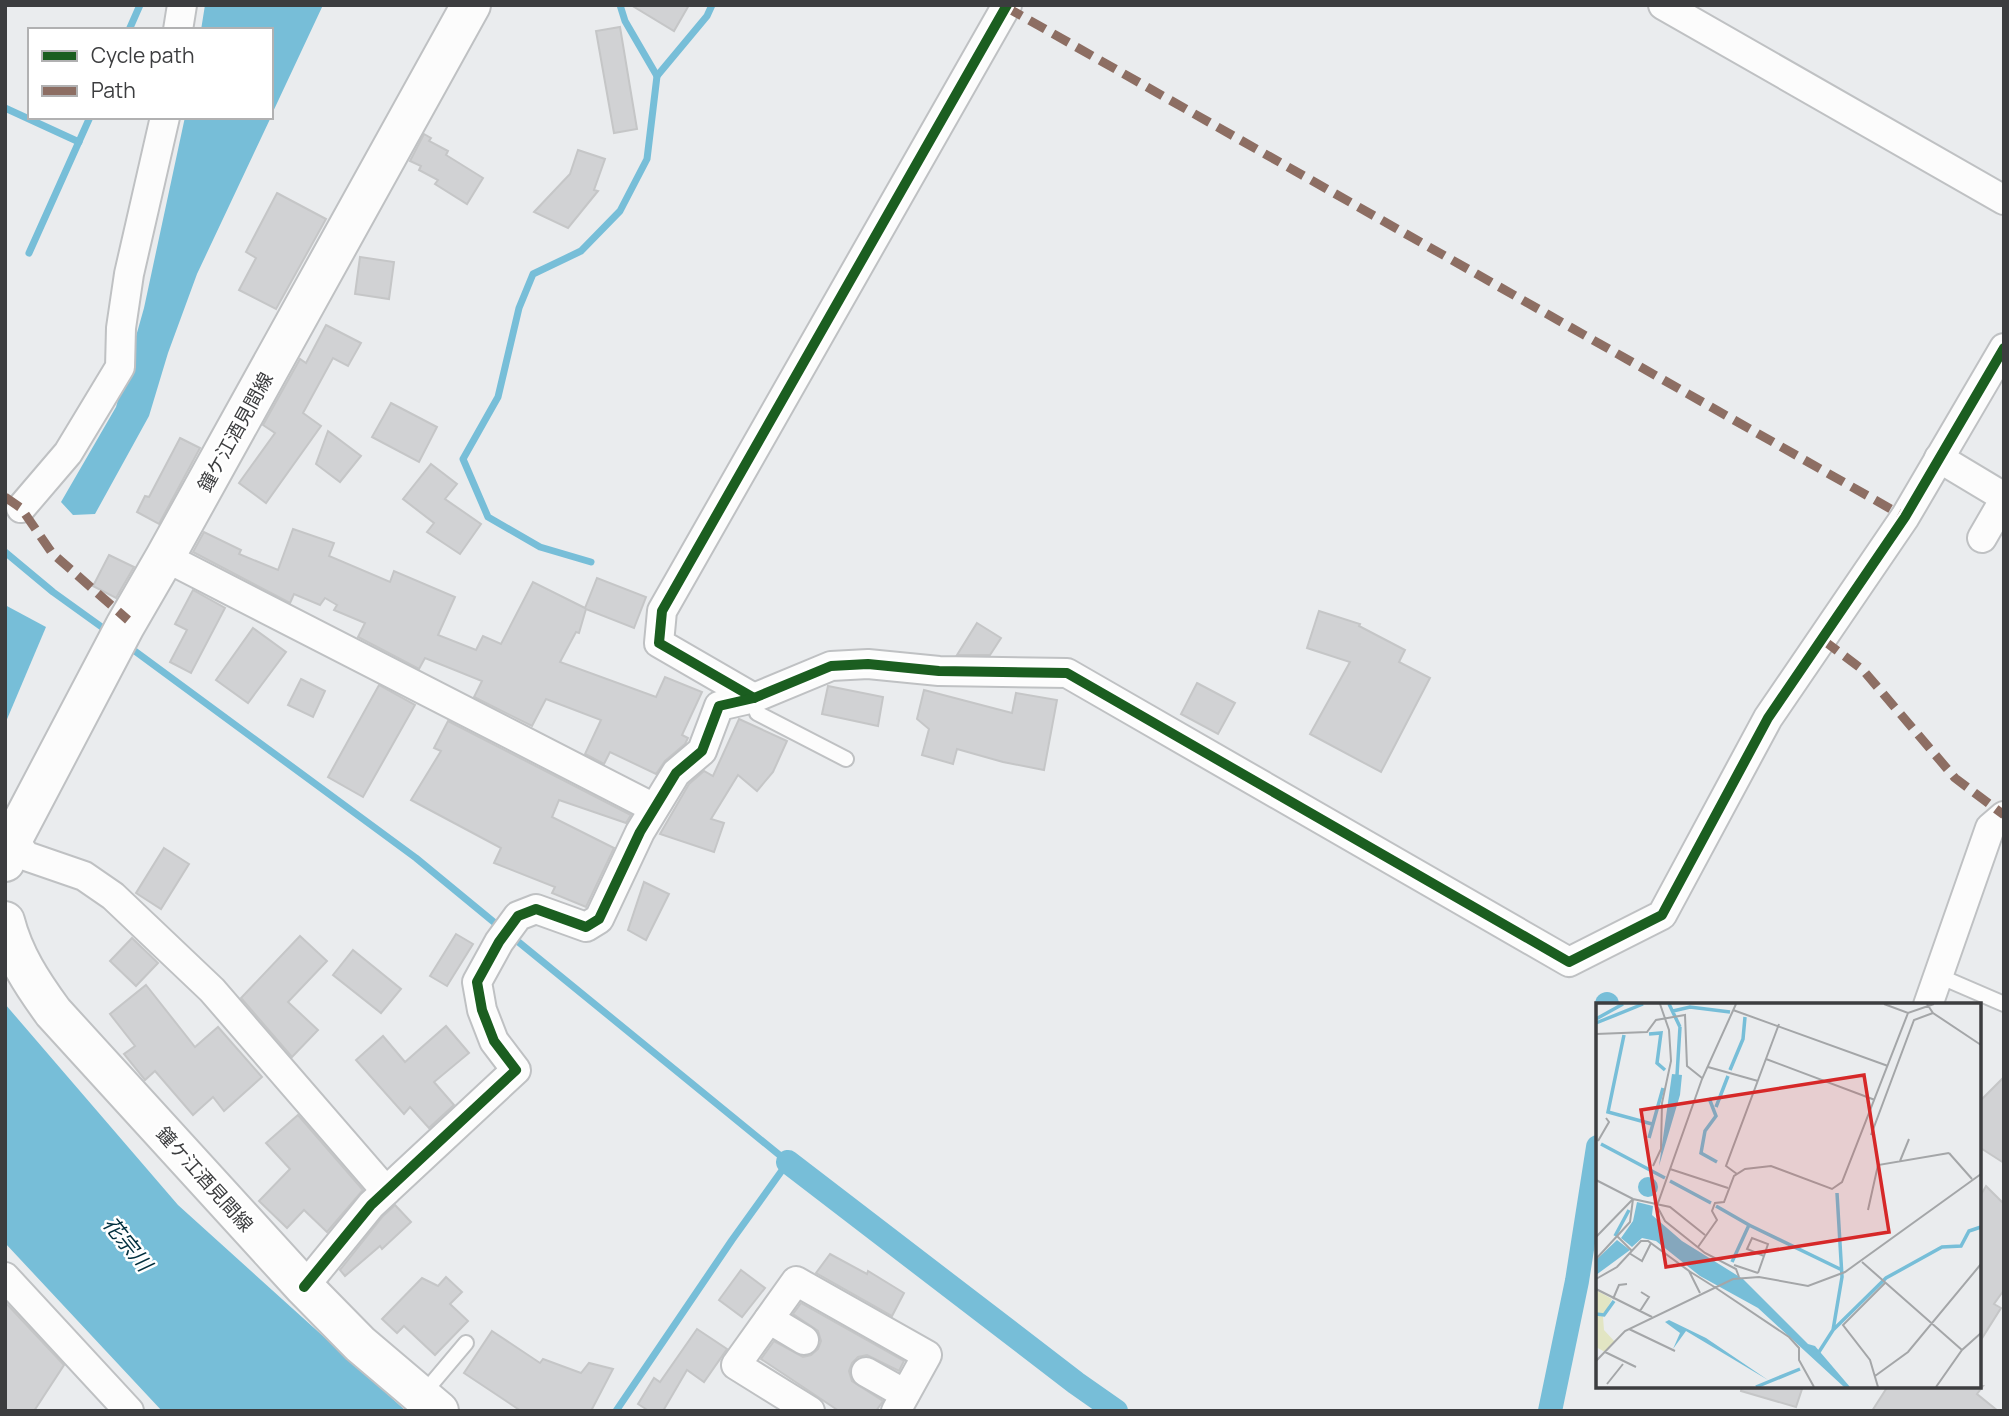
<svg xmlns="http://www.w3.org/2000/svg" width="2009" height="1416" font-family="Manrope,'Noto Sans JP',sans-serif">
<rect width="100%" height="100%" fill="#eaecee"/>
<!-- water -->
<g fill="#77bed8">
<path d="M 205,5 L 323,5 L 271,116 L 271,30 L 201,30 Z"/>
<path d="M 185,117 L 271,117 L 197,274 L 168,353 L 149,416 L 95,514 L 73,515 L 61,502 L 116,407 L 144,308 Z"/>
<path d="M 5,605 L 46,627 L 5,724 Z"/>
<path d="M 5,1004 L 178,1205 L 406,1411 L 162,1411 L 5,1243 Z"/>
</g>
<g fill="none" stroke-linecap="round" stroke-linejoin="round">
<!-- stream -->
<g stroke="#77bed8" stroke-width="7">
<path d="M 129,30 L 140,5"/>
<path d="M 657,76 L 707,16 L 712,5"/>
<path d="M 5,108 L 79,142"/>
<path d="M 29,253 L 90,117"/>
<path d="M 5,552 L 53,592 L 110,633"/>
<path d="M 591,562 L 540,547 L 488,517 L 463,459 L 498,397 L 519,308 L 533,274 L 581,251 L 620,211 L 647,159 L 657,76 L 625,21 L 620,5"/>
<path d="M 128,646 L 416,858 L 501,928"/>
<path d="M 510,935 L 788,1162 L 732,1240 L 616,1411"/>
</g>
<!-- canal -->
<g stroke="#77bed8" stroke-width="24">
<path d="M 1607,1005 L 1607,1004"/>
<path d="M 788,1162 L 1076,1383 L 1116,1411"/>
<path d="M 1550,1411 L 1577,1281 L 1598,1147"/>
</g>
</g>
<!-- building -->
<g fill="#d1d2d4" stroke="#c5c6c7" stroke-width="2">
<path d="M 631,5 L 689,5 L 674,31 Z"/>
<path d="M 620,27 L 637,129 L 614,133 L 596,31 Z"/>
<path d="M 424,134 L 431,138 L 429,141 L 448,151 L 446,155 L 483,178 L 467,204 L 435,184 L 438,180 L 419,170 L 421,166 L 410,161 Z"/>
<path d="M 578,150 L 605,159 L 594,190 L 598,191 L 568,228 L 534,212 L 570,174 Z"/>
<path d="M 277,193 L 326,219 L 276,309 L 239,290 L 256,258 L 246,252 Z"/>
<path d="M 360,257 L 394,262 L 389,299 L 355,294 Z"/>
<path d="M 326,325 L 361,343 L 348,366 L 333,358 L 303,413 L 321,426 L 266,503 L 239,483 L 275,433 L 263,425 L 300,359 L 306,363 Z"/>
<path d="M 391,403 L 437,427 L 419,462 L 372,437 Z"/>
<path d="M 328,431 L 361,456 L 340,482 L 316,464 Z"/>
<path d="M 180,438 L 200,448 L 159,524 L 137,512 L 145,496 L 149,497 Z"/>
<path d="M 431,464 L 457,484 L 445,499 L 481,524 L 460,554 L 427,532 L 434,523 L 403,499 Z"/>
<path d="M 293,529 L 334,543 L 329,556 L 390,582 L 394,571 L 455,597 L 438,635 L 476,650 L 483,636 L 501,644 L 533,582 L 585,608 L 597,578 L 646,597 L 634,628 L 586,609 L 579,633 L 576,632 L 560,662 L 656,697 L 665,677 L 702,692 L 682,735 L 688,738 L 685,744 L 665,761 L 656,774 L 610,752 L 604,764 L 585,754 L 601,720 L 546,699 L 532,726 L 474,697 L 482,681 L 425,658 L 419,669 L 358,637 L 365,623 L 334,610 L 337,605 L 325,598 L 320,605 L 294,594 L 290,603 L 193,552 L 204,532 L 241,550 L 239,554 L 278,570 Z"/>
<path d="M 109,555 L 134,567 L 116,598 L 93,586 Z"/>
<path d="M 193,590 L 225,608 L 191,673 L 170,662 L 187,630 L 175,624 Z"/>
<path d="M 1319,611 L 1360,624 L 1359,626 L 1405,650 L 1399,662 L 1430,678 L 1381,772 L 1310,734 L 1350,662 L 1307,648 Z"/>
<path d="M 977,623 L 1001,638 L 990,655 L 957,655 Z"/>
<path d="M 253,628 L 286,652 L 248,703 L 216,680 Z"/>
<path d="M 301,679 L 325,691 L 313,717 L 288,705 Z"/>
<path d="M 1197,683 L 1235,703 L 1218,734 L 1181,714 Z"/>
<path d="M 379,685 L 415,705 L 363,797 L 328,777 Z"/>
<path d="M 828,686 L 883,697 L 878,726 L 822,714 Z"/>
<path d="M 924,690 L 1012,713 L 1016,693 L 1057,700 L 1044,770 L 1003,762 L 957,749 L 953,764 L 922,755 L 929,729 L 917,719 Z"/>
<path d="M 739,719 L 787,741 L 773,772 L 757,791 L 738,775 L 711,819 L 724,823 L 714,852 L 660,834 L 689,784 L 704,771 L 713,776 Z"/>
<path d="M 448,721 L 631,815 L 626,823 L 559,800 L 552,817 L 614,848 L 586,907 L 552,893 L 555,887 L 494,863 L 501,848 L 411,800 L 441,751 L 434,748 Z"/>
<path d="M 164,848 L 189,864 L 161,909 L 136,893 Z"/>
<path d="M 644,882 L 669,894 L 646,940 L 628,930 Z"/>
<path d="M 456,934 L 473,944 L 447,986 L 430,976 Z"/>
<path d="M 300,936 L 327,961 L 288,1002 L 318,1030 L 292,1057 L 241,998 Z"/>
<path d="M 132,938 L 158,963 L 136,986 L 110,961 Z"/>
<path d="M 353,950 L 401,989 L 381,1013 L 333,975 Z"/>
<path d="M 146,985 L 195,1047 L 218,1027 L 262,1077 L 224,1111 L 213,1097 L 193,1115 L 155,1071 L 145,1080 L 124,1054 L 135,1046 L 110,1014 Z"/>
<path d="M 446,1026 L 469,1053 L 434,1082 L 454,1105 L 429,1128 L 410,1107 L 404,1114 L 356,1060 L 383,1036 L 405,1062 Z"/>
<path d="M 2004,1077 L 2004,1163 L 1979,1147 L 1979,1102 Z"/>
<path d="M 298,1115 L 363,1190 L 327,1232 L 304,1210 L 287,1228 L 259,1201 L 290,1169 L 266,1143 Z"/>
<path d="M 1986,1186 L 2004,1204 L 2004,1290 L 1994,1304 L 2001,1308 L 1979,1343 L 1979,1198 Z"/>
<path d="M 395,1205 L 411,1222 L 382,1249 L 380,1246 L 345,1276 L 340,1270 L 383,1216 Z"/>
<path d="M 830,1254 L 867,1274 L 868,1271 L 904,1293 L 892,1316 L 816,1273 Z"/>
<path d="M 741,1270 L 765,1288 L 742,1317 L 719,1300 Z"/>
<path d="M 446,1277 L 462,1292 L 450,1304 L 468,1321 L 435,1355 L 404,1326 L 397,1333 L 382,1319 L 422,1278 L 438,1286 Z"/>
<path d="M 5,1302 L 64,1365 L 34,1411 L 5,1411 Z"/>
<path d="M 801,1303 L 904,1361 L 899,1371 L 867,1355 L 858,1357 L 852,1363 L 849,1371 L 852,1381 L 883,1401 L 876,1411 L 839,1411 L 761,1359 L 774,1341 L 803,1357 L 811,1355 L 818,1349 L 821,1341 L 818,1331 L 793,1314 Z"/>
<path d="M 697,1329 L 727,1349 L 704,1382 L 687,1370 L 663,1411 L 649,1411 L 638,1404 L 654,1378 L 660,1382 Z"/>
<path d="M 492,1331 L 540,1363 L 543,1359 L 581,1373 L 589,1363 L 613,1369 L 591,1411 L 521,1411 L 464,1373 Z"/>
<path d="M 1742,1386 L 1803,1386 L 1796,1407 L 1741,1391 Z"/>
<path d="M 1888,1386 L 1983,1386 L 1977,1394 L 1998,1411 L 1872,1411 Z"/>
</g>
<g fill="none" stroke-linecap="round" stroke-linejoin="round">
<!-- lane casing -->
<g stroke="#bfc1c3" stroke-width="18">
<g id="lane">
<path d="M 754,698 L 757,713 L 846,759"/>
<path d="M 1939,976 L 2004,1004"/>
<path d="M 423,1394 L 466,1343"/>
</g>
</g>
<!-- street casing -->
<g stroke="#bfc1c3" stroke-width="32">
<g id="street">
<path d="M 1663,5 L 2004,200"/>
<path d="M 178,30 L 182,5"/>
<path d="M 1939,458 L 2004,497"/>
<path d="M 21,508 L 68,453 L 120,367 L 121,328 L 129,274 L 165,117"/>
<path d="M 1982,538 L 2004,500"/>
<path d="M 165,557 L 654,808"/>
<path d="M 754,698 L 659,643 L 662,611 L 1007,5"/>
<path d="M 5,836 L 13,839 L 26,856 L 84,876 L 113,896 L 212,990 L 386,1191"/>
<path d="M 1928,1005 L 1990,828 L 2004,816"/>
<path d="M 5,1277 L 129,1411"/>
<path d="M 304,1287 L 371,1205 L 516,1070 L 494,1041 L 482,1010 L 477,982 L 499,942 L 518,916 L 536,909 L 586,927 L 599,919 L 640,832 L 676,773 L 702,751 L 719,706 L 754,698 L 831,666 L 868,664 L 939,671 L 1067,673 L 1569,962 L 1662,915 L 1768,718 L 1905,517 L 2004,348"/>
<path d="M 769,1319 L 804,1340"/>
<path d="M 866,1372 L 905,1394"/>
<path d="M 810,1411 L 736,1365 L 796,1281 L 927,1355 L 896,1411"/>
</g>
</g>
<!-- secondary casing -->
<g stroke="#bfc1c3" stroke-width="42">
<g id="secondary">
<path d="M 5,862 L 13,839 L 125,626 L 165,557 L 471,5"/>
<path d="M 5,921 C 14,956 32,983 53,1012 L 304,1287 L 360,1344 L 439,1411"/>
</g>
</g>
<!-- lane -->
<use href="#lane" stroke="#fcfcfc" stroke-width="14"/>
<!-- street -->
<use href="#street" stroke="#fcfcfc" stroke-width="28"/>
<!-- secondary -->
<use href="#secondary" stroke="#fcfcfc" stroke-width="38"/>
<!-- quiet -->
<g stroke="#8d6e63" stroke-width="9" stroke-dasharray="18 9" stroke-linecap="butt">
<path d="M 1006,7 L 1905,517"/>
<path d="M 5,497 L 21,508 L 52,553 L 128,620"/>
<path d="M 1823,640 L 1863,670 L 1955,778 L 2004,815"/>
</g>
<!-- cycleway casing -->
<g stroke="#fff" stroke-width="15">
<g id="cycleway">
<path d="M 754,698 L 659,643 L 662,611 L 1007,5"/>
<path d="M 304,1287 L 371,1205 L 516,1070 L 494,1041 L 482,1010 L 477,982 L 499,942 L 518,916 L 536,909 L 586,927 L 599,919 L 640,832 L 676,773 L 702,751 L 719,706 L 754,698 L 831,666 L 868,664 L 939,671 L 1067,673 L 1569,962 L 1662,915 L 1768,718 L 1905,517 L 2004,348"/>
</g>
</g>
<!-- cycleway -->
<use href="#cycleway" stroke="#1b5e20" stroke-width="10"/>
</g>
<g text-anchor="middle" stroke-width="5" stroke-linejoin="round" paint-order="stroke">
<!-- street labels -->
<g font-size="19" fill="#3c3d3f" stroke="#fff">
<text transform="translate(235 432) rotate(-61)" y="7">鐘ケ江酒見間線</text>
<text transform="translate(205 1179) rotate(48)" y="7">鐘ケ江酒見間線</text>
</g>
<!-- water labels -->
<g font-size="21" font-style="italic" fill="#002f3e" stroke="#fff">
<text transform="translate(127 1244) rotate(51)" y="7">花宗川</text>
</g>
</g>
<!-- overview -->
<g transform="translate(1596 1003)">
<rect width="385" height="385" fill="#eaecee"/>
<path d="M 0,287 L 16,296 L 7,314 L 8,327 L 19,339 L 9,349 L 0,344 Z" fill="#e2e5c3"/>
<path d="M 76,71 L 86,72 L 84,92 L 63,163 ZM42 184a10 10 0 1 1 20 0a10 10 0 1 1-20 0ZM 41,199 L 57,203 L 56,212 L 86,238 L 147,276 L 212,341 L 219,343 L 254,384 L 248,384 L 162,305 L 104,273 L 60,238 L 46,235 L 36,244 L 25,235 L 37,218 ZM 21,237 L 34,247 L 0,272 L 0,257 ZM 73,317 L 110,335 L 172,377 L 90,328 L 77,346 L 84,330 L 69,319 Z" fill="#77bed8"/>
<path fill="none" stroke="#77bed8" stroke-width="3.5" d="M 73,1 L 84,24M 77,8 L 94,4 L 134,9M 0,16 L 27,1M 0,20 L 47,1M 53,31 L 65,30 L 61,60 L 69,67M 28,32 L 12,109 L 56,121M 134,67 L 147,36 L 149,14M 81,72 L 84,24M 113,95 L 120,113 L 109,128 L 105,150 L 121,159M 120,104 L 132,73M 53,135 L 67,85M 5,141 L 69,175M 74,178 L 115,200M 120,203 L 153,222 L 136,259M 153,222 L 246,267M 19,233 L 33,207M 0,311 L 8,312 L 18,298M 237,327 L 290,275 L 346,244 L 365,243 L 373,228 L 385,224M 221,352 L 237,327 L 246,274 L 241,190M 160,384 L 204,366"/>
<path fill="none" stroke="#a4a6a8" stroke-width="2" d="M 140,1 L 106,76 L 61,203 L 69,218 L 109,250 L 140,266 L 143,274M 288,1 L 312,10 L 338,1M 331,1 L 337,10 L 385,42M 137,7 L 292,63M 0,31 L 51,29 L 60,17 L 89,12 L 91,63 L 106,75M 170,56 L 279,97M 112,64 L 162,78M 275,132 L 318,17 L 337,10M 2,138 L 13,119 L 10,115M 353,150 L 376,176M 304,158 L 313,136M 57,163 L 65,146 L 66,100 L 75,58 L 73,27 L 64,1M 74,166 L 132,185M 141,171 L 130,163 L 183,21M 0,177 L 37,196 L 74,204 L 109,232M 272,207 L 282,162 L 353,150M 21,233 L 36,248M 0,234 L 37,196M 102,244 L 121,217 L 116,208 L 119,200 L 128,199 L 138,173 L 149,166 L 175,163 L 236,186 L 246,179 L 312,10M 33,250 L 46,258 L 55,240M 0,256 L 34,219 L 37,196M 266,259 L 366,347M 138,262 L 162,270M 93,268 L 120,285M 162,270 L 168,253 L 172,241 L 156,235 L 151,246 L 168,253M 0,276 L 21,264 L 45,238 L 52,238 L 93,268 L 104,290M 120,285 L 193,334 L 203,345 L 203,357 L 218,384M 0,286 L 56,314M 17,296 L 23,282 L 31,281M 44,308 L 53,294 L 45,289M 33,326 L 79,348M 9,349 L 40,364M 0,358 L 29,328 L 137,276 L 163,274 L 212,283 L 249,269 L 385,171M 279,373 L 312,349 L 385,261M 11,381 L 27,361M 282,384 L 274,357 L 247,322 L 289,280M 340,384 L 366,347 L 385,330"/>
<path fill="#d62828" fill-opacity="0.15" stroke="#d62828" stroke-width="3.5" d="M 268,72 L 293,229 L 70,264 L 45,107 Z"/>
<rect width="385" height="385" fill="none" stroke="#3c3d3f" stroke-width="3.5"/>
</g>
<!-- border -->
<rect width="2009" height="1416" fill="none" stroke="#3c3d3f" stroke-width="14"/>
<!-- legend -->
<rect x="28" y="28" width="245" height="91" fill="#ffffff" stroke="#b1b1b2" stroke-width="2"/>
<rect x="42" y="51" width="35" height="10" fill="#1b5e20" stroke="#b1b1b2" stroke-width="2"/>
<text x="91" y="63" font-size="21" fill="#3c3d3f">Cycle path</text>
<rect x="42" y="86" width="35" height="10" fill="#8d6e63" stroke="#b1b1b2" stroke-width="2"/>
<text x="91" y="98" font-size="21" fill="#3c3d3f">Path</text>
</svg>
